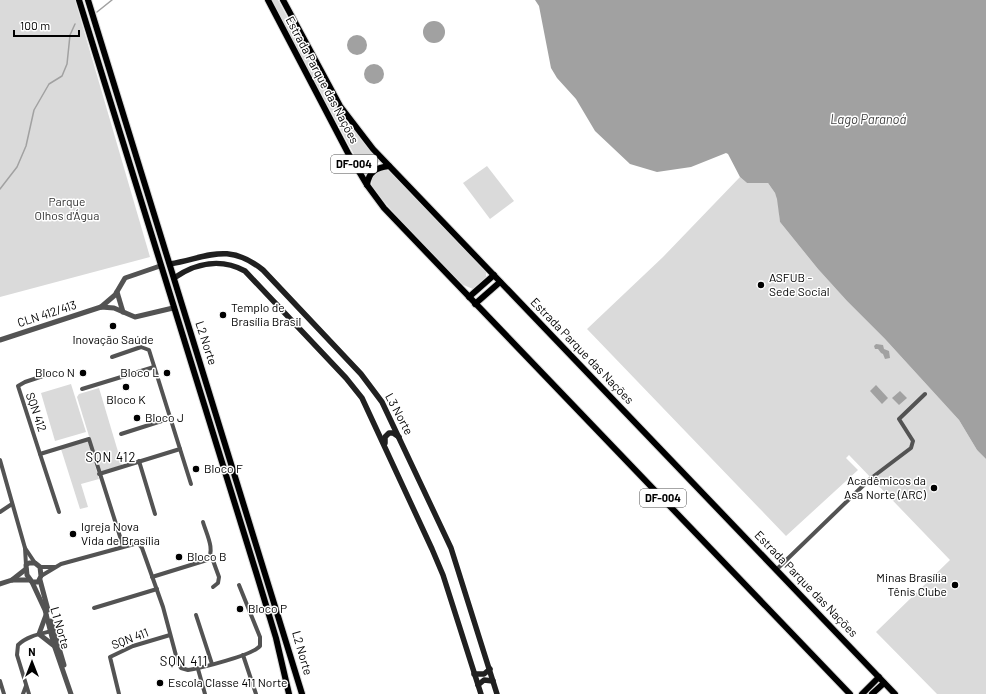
<svg xmlns="http://www.w3.org/2000/svg" width="986" height="694" font-family="Barlow,sans-serif">
<rect width="100%" height="100%" fill="#fff"/>
<!-- green -->
<g fill="#dadada">
<path d="M 0,0 L 75,0 L 150,257 L 0,297 Z"/>
<path d="M 271,0 L 278,0 L 332,100 L 362,141 L 380,161 L 365,175 Z"/>
<path d="M 487,166 L 514,201 L 490,219 L 463,183 Z"/>
<path d="M 385,169 L 392,173 L 486,272 L 486,277 L 473,289 L 461,284 L 406,227 L 374,190 C 370,183 371,179 375,172 Z"/>
<path d="M 740,177 L 747,183 L 768,183 L 775,193 L 778,199 L 780,222 L 818,269 L 847,301 L 885,339 L 959,420 L 977,450 L 986,459 L 986,694 L 937,694 L 876,632 L 950,560 L 849,455 L 846,458 L 858,470 L 786,536 L 587,329 L 663,257 Z"/>
<path d="M 71,384 L 86,432 L 55,441 L 41,393 Z"/>
<path d="M 99,388 L 122,465 L 100,472 L 77,397 L 79,394 Z"/>
<path d="M 88,441 L 99,479 L 81,484 L 88,507 L 80,509 L 61,449 Z"/>
</g>
<!-- water -->
<g fill="#a1a1a1">
<path d="M 535,0 L 986,0 L 986,459 L 977,450 L 959,420 L 885,339 L 847,301 L 818,269 L 780,222 L 777,199 L 775,193 L 768,183 L 747,183 L 740,177 L 728,154 L 726,153 L 691,167 L 657,172 L 630,164 L 595,131 L 576,99 L 557,78 L 551,68 L 539,6 Z"/>
<circle cx="434" cy="32" r="11"/>
<circle cx="357" cy="45" r="10"/>
<circle cx="374" cy="74" r="10"/>
<path d="M 876,344 L 883,345 L 884,349 L 889,351 L 890,358 L 885,359 L 883,354 L 881,353 L 878,349 L 875,349 L 874,346 Z"/>
<path d="M 876,385 L 888,398 L 882,404 L 870,391 Z"/>
<path d="M 900,391 L 907,398 L 899,405 L 892,398 Z"/>
</g>
<g fill="none" stroke-linecap="round" stroke-linejoin="round">
<!-- stream -->
<g stroke="#a1a1a1" stroke-width="1.5">
<path d="M 97,12 L 112,0"/>
<path d="M 0,189 L 17,167 L 26,146 L 34,110 L 49,84 L 62,76 L 67,64 L 70,35 L 75,24"/>
</g>
<!-- primary casing -->
<g stroke="#dbdbdb" stroke-width="8">
<g id="primary">
<path d="M 79,0 L 256,572 L 276,638 L 289,694"/>
<path d="M 88,0 L 302,694"/>
</g>
</g>
<!-- trunk casing -->
<g stroke="#dbdbdb" stroke-width="8">
<g id="trunk">
<path d="M 268,0 L 348,153 L 367,185 L 384,208 L 850,694"/>
<path d="M 283,0 L 340,106 L 373,149 L 895,694"/>
<path d="M 367,185 C 369,171 376,168 389,166"/>
<path d="M 469,297 L 494,275"/>
<path d="M 475,304 L 500,282"/>
<path d="M 862,694 L 879,677"/>
<path d="M 872,694 L 884,683"/>
</g>
</g>
<!-- minor -->
<g stroke="#535353" stroke-width="4">
<path d="M 49,374 L 25,382 L 18,386 L 40,454 L 89,439 L 123,546"/>
<path d="M 82,389 L 154,367"/>
<path d="M 121,434 L 171,418"/>
<path d="M 180,449 L 191,484"/>
<path d="M 40,454 L 59,512"/>
<path d="M 0,460 L 25,548 L 26,565"/>
<path d="M 139,461 L 155,514"/>
<path d="M 99,474 L 180,449 L 149,350 L 141,347 L 112,357"/>
<path d="M 0,512 L 12,504"/>
<path d="M 25,548 L 35,563"/>
<path d="M 211,555 L 219,577 L 218,583 L 213,587"/>
<path d="M 40,567 L 55,567"/>
<path d="M 776,570 L 870,479 L 911,448 L 913,441 L 899,419 L 925,394"/>
<path d="M 41,576 L 61,564 L 138,543 L 142,548 L 163,607 L 178,663 L 181,668 L 188,670 C 201,668 253,655 260,646 L 260,637 L 239,585"/>
<path d="M 152,577 L 207,560 C 216,551 206,533 203,522"/>
<path d="M 94,608 L 157,589"/>
<path d="M 196,615 L 212,664"/>
<path d="M 243,655 L 256,694"/>
<path d="M 198,669 L 205,694"/>
<path d="M 0,681 L 4,694"/>
<path d="M 23,694 L 26,686"/>
<path d="M 29,694 L 17,655 L 18,645 C 27,636 40,634 52,631"/>
<path d="M 119,694 L 110,657 L 133,646 L 170,635"/>
</g>
<!-- tertiary -->
<g stroke="#535353" stroke-width="5">
<path d="M 117,292 L 123,312"/>
<path d="M 101,307 L 115,295 L 125,278 L 160,266"/>
<path d="M 0,340 L 101,307 L 114,308 L 135,317 L 173,308"/>
<path d="M 29,563 L 35,563 L 40,567 L 41,576 L 38,582 L 32,582 L 27,575 L 26,565 Z"/>
<path d="M 12,580 L 26,569"/>
<path d="M 40,580 L 48,610"/>
<path d="M 32,582 L 45,610 L 54,645 L 71,694"/>
<path d="M 0,584 L 12,580 L 30,580"/>
<path d="M 46,615 L 39,634 L 53,645"/>
<path d="M 51,621 L 64,665"/>
</g>
<!-- secondary -->
<g stroke="#202020" stroke-width="5.5">
<path d="M 170,264 C 209,257 228,242 263,270 L 361,374 L 382,402 L 451,548 L 497,694"/>
<path d="M 174,278 C 196,263 221,258 245,271 L 346,378 L 362,398 L 432,549 L 443,575 L 481,694"/>
<path d="M 385,443 L 385,437 L 389,433 L 393,433 L 399,437"/>
<path d="M 474,674 L 484,674 L 490,669"/>
<path d="M 478,685 L 484,680 L 493,681"/>
</g>
<!-- primary -->
<use href="#primary" stroke="#000" stroke-width="6"/>
<!-- trunk -->
<use href="#trunk" stroke="#000" stroke-width="6"/>
</g>
<!-- markers -->
<g fill="#000" stroke="#fff" stroke-width="1.5">
<circle cx="761" cy="285" r="4"/>
<circle cx="223" cy="315" r="4"/>
<circle cx="113" cy="326" r="4"/>
<circle cx="83" cy="373" r="4"/>
<circle cx="167" cy="373" r="4"/>
<circle cx="126" cy="387" r="4"/>
<circle cx="137" cy="418" r="4"/>
<circle cx="196" cy="469" r="4"/>
<circle cx="934" cy="488" r="4"/>
<circle cx="73" cy="534" r="4"/>
<circle cx="179" cy="557" r="4"/>
<circle cx="955" cy="585" r="4"/>
<circle cx="240" cy="609" r="4"/>
<circle cx="160" cy="683" r="4"/>
</g>
<g text-anchor="middle" stroke-width="3" stroke-linejoin="round" paint-order="stroke">
<!-- shield labels -->
<g fill="#fff" stroke="#4c4c4c" stroke-width="1">
<rect x="331" y="155" width="46" height="18" rx="3"/>
<rect x="640" y="489" width="46" height="18" rx="3"/>
</g>
<g font-size="11" font-weight="bold" fill="#000">
<text x="354" y="168">DF-004</text>
<text x="663" y="502">DF-004</text>
</g>
<!-- street labels -->
<g font-size="12" fill="#000" stroke="#fff">
<text transform="translate(322 80) rotate(62)" y="4">Estrada Parque das Nações</text>
<text transform="translate(47 314) rotate(-18)" y="4">CLN 412/413</text>
<text transform="translate(206 343) rotate(72)" y="4">L2 Norte</text>
<text transform="translate(582 351) rotate(46)" y="4">Estrada Parque das Nações</text>
<text transform="translate(36 412) rotate(71)" y="4">SQN 412</text>
<text transform="translate(399 414) rotate(62)" y="4">L3 Norte</text>
<text transform="translate(806 584) rotate(46)" y="4">Estrada Parque das Nações</text>
<text transform="translate(60 628) rotate(74)" y="4">L1 Norte</text>
<text transform="translate(130 639) rotate(-21)" y="4">SQN 411</text>
<text transform="translate(302 653) rotate(74)" y="4">L2 Norte</text>
</g>
<!-- park labels -->
<g font-size="12" fill="#313131" stroke="#fff">
<text x="67" y="206">Parque<tspan x="67" dy="14">Olhos d'Água</tspan></text>
</g>
<!-- poi labels -->
<g font-size="12" fill="#000" stroke="#fff" text-anchor="start">
<text x="769" y="282">ASFUB -<tspan x="769" dy="14">Sede Social</tspan></text>
<text x="231" y="312">Templo de<tspan x="231" dy="14">Brasília Brasil</tspan></text>
<text x="113" y="344" text-anchor="middle">Inovação Saúde</text>
<text x="75" y="377" text-anchor="end">Bloco N</text>
<text x="159" y="377" text-anchor="end">Bloco L</text>
<text x="126" y="404" text-anchor="middle">Bloco K</text>
<text x="145" y="422">Bloco J</text>
<text x="204" y="473">Bloco F</text>
<text x="926" y="485" text-anchor="end">Acadêmicos da<tspan x="926" dy="14">Asa Norte (ARC)</tspan></text>
<text x="81" y="531">Igreja Nova<tspan x="81" dy="14">Vida de Brasília</tspan></text>
<text x="187" y="561">Bloco B</text>
<text x="947" y="582" text-anchor="end">Minas Brasília<tspan x="947" dy="14">Tênis Clube</tspan></text>
<text x="248" y="613">Bloco P</text>
<text x="168" y="687">Escola Classe 411 Norte</text>
</g>
<!-- water labels -->
<g font-size="13" font-style="italic" fill="#424242" stroke="#fff">
<text x="868" y="124">Lago Paranoá</text>
</g>
<!-- neighbourhood labels -->
<g font-size="13" letter-spacing="1" fill="#000" stroke="#fff">
<text x="111" y="462">SQN 412</text>
<text x="184" y="666">SQN 411</text>
</g>
</g>
<!-- north arrow -->
<g transform="translate(32 662)" stroke="#ffffff" stroke-width="3" paint-order="stroke">
<path d="M0-3L7 15L0 10L-7 15Z" fill="#000000"/>
<text y="-6" font-size="11" font-weight="bold" text-anchor="middle" fill="#000000">N</text>
</g>
<!-- scale -->
<path d="M14 30v6h65v-6" fill="none" stroke="#000000" stroke-width="2"/>
<text x="20" y="30" font-size="12" fill="#000000" stroke="#ffffff" stroke-width="3" paint-order="stroke">100 m</text>
</svg>
